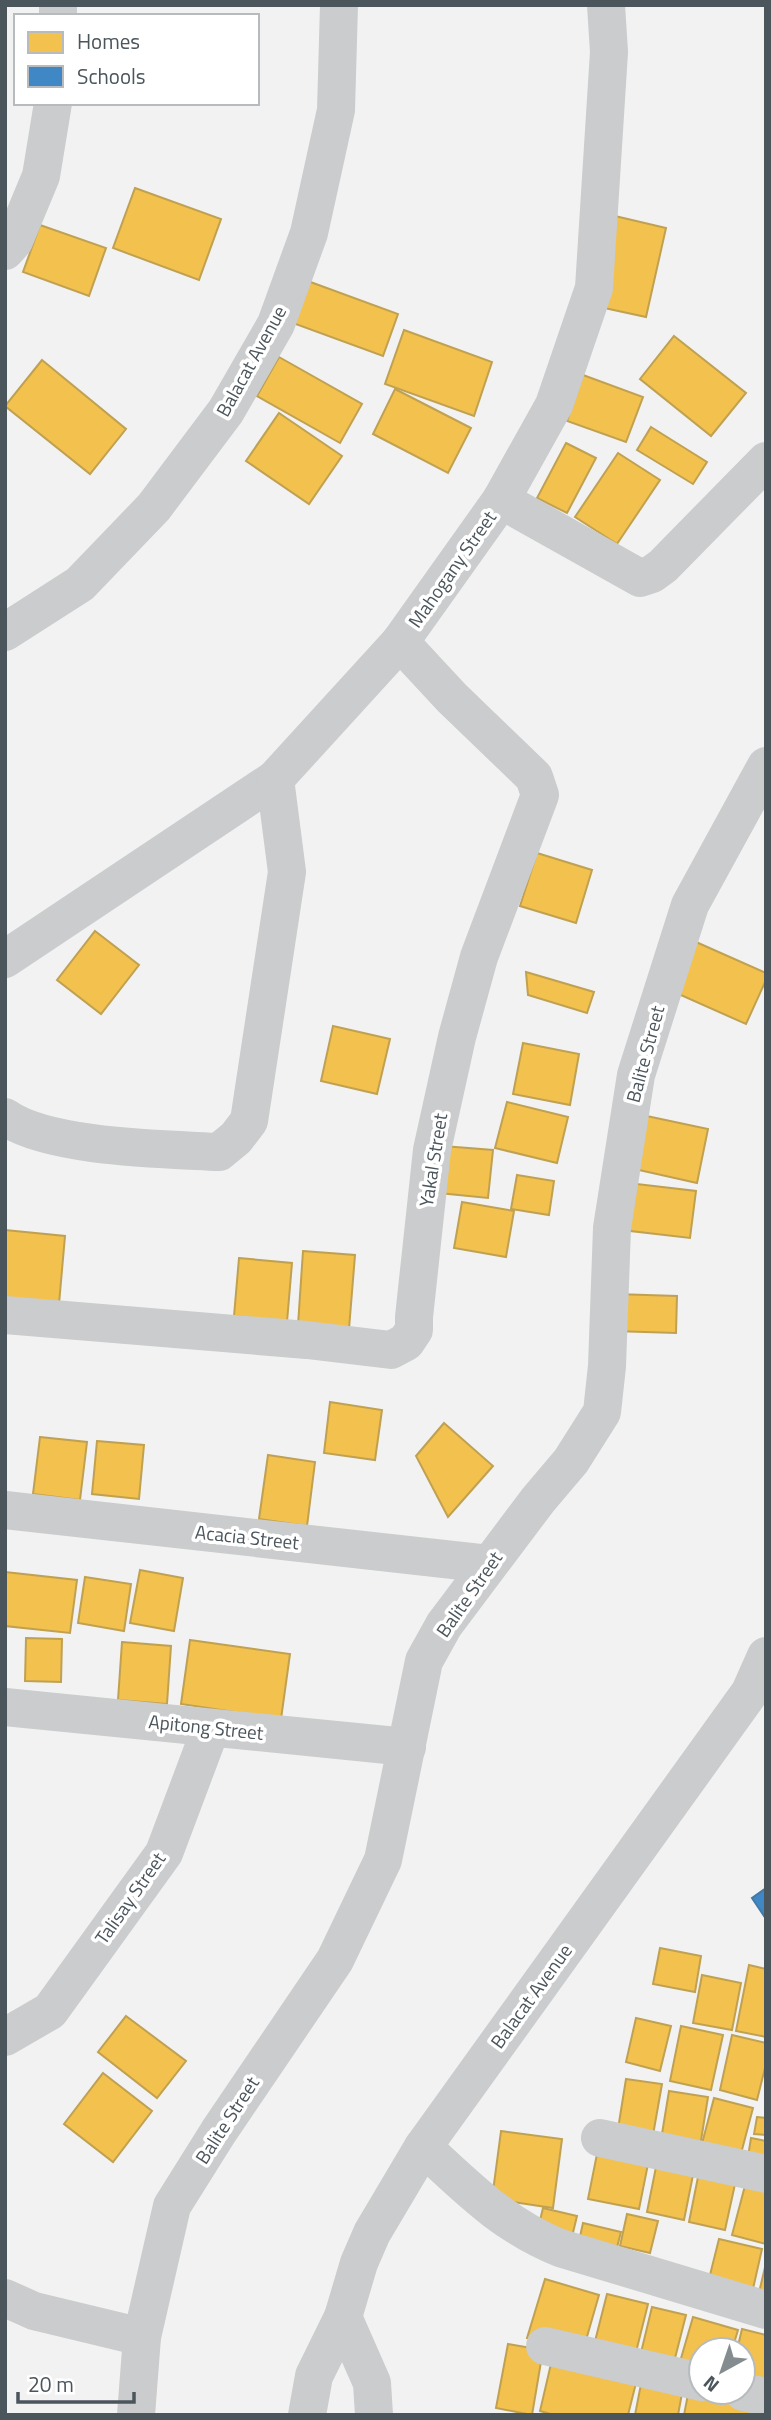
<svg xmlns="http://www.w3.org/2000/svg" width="771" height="2420" font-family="'Titillium Web',sans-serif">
<rect width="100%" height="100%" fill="#f2f2f2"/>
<!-- homes -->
<g fill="#f2c14e" stroke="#c0a152" stroke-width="2">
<path d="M 135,188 L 221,219 L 199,280 L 113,248 Z"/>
<path d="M 615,216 L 666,228 L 646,317 L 595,306 Z"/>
<path d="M 40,225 L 106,248 L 89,296 L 23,272 Z"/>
<path d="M 305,280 L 398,314 L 383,356 L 290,322 Z"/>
<path d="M 404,330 L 492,362 L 474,416 L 385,384 Z"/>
<path d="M 674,336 L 746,393 L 711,436 L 640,379 Z"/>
<path d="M 279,357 L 362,404 L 340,443 L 257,396 Z"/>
<path d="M 42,360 L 126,429 L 90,474 L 5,406 Z"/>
<path d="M 583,375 L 643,397 L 626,442 L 567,421 Z"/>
<path d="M 395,389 L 471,428 L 448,473 L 373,434 Z"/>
<path d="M 279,413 L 342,456 L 309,504 L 246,461 Z"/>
<path d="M 651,427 L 707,462 L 693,484 L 637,450 Z"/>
<path d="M 566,443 L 596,458 L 567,513 L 537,498 Z"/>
<path d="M 618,453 L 660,480 L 617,544 L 575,517 Z"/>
<path d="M 537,853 L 592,870 L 576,923 L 520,906 Z"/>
<path d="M 95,931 L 139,965 L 101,1014 L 57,980 Z"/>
<path d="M 696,942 L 766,973 L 766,980 L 746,1024 L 674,992 Z"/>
<path d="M 526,972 L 594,992 L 587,1013 L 528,995 Z"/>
<path d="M 333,1026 L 390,1039 L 377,1094 L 321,1081 Z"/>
<path d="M 523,1043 L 579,1054 L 570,1105 L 513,1094 Z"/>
<path d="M 507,1102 L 568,1117 L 557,1163 L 495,1148 Z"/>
<path d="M 642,1115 L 708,1129 L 697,1183 L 630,1168 Z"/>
<path d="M 443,1146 L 493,1150 L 488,1198 L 439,1193 Z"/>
<path d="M 517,1175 L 554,1181 L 549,1215 L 511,1209 Z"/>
<path d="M 628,1183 L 696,1191 L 690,1238 L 622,1230 Z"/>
<path d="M 462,1202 L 514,1211 L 506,1257 L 454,1248 Z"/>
<path d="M 5,1230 L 65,1236 L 59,1304 L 5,1299 Z"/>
<path d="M 303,1251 L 355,1255 L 349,1329 L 298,1325 Z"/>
<path d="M 239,1258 L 292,1263 L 287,1322 L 234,1316 Z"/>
<path d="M 615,1294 L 677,1296 L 676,1333 L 613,1331 Z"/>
<path d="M 330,1402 L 382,1410 L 375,1460 L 324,1453 Z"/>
<path d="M 444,1423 L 493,1466 L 448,1517 L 416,1456 Z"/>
<path d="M 40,1437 L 87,1442 L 80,1500 L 33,1494 Z"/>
<path d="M 97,1441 L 144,1445 L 139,1499 L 92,1494 Z"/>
<path d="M 268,1455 L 315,1462 L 307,1526 L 259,1519 Z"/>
<path d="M 140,1570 L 183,1578 L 174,1631 L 130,1623 Z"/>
<path d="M 5,1572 L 77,1580 L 70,1633 L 5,1626 Z"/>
<path d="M 85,1577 L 131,1584 L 124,1631 L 78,1623 Z"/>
<path d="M 26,1638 L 62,1639 L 61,1682 L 25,1681 Z"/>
<path d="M 190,1640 L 290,1654 L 281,1719 L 181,1704 Z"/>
<path d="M 122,1642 L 171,1646 L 167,1704 L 118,1700 Z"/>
<path d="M 660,1948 L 701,1956 L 695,1992 L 653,1984 Z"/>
<path d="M 749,1965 L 766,1969 L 766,2037 L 736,2031 Z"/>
<path d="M 702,1975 L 741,1983 L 732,2030 L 693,2023 Z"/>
<path d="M 126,2016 L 186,2061 L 157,2098 L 98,2052 Z"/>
<path d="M 636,2018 L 671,2026 L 660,2071 L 626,2062 Z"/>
<path d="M 681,2026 L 723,2035 L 711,2090 L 670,2081 Z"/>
<path d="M 732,2035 L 766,2043 L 766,2064 L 757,2100 L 720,2090 Z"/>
<path d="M 103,2073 L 152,2111 L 113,2162 L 64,2124 Z"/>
<path d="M 626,2079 L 662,2084 L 653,2135 L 618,2129 Z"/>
<path d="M 669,2091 L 708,2097 L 699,2153 L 660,2146 Z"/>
<path d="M 714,2098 L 753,2108 L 738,2165 L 699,2155 Z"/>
<path d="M 757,2117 L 766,2118 L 766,2135 L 754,2134 Z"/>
<path d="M 501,2131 L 562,2139 L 553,2208 L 492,2199 Z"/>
<path d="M 751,2138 L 766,2141 L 766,2172 L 746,2169 Z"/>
<path d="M 599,2144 L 650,2154 L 639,2209 L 588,2199 Z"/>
<path d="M 658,2157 L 695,2165 L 684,2220 L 647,2212 Z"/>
<path d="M 700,2167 L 737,2175 L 725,2230 L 689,2222 Z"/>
<path d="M 747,2178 L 766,2183 L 766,2244 L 732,2235 Z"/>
<path d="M 543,2208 L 577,2216 L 570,2245 L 536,2237 Z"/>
<path d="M 627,2214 L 658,2221 L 650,2253 L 620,2246 Z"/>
<path d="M 583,2223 L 621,2232 L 614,2259 L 577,2250 Z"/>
<path d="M 719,2239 L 762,2249 L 750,2302 L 706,2291 Z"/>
<path d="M 766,2263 L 766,2303 L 757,2301 Z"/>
<path d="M 545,2279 L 599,2295 L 582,2354 L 527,2338 Z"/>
<path d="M 607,2294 L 648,2304 L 633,2364 L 592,2353 Z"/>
<path d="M 652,2307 L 686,2315 L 671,2374 L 638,2365 Z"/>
<path d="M 693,2317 L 738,2330 L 732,2350 L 701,2350 L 701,2379 L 677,2372 Z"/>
<path d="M 742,2329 L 766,2335 L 766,2394 L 743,2388 L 743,2350 L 737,2350 Z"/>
<path d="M 508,2344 L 543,2350 L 532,2415 L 496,2408 Z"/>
<path d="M 554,2351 L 639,2371 L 628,2415 L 554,2415 L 540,2411 Z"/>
<path d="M 642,2379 L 683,2388 L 678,2415 L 635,2415 Z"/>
<path d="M 689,2389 L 766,2406 L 766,2415 L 684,2415 Z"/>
</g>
<!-- schools -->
<path fill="#3f88c5" stroke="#4379a6" stroke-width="2" d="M 766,1888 L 766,1919 L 752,1898 Z"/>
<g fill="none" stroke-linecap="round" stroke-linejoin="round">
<!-- minor -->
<g stroke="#cacccd" stroke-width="38">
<path d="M 58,5 L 58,16"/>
<path d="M 5,251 L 14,241 L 41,176 L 53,103"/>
<path d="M 501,500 L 640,578 L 652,574 L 663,566 L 766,461"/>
<path d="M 5,959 L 275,779 L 400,642 L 501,500 L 554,405 L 594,288 L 609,52 L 606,5"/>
<path d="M 5,1117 C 49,1148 165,1149 219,1152 L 236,1138 L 249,1121 L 287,872 L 275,779"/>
<path d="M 5,1315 L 307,1340 L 391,1350 L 406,1342 L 414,1330 L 414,1317 L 432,1150 L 457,1037 L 479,957 L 540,795 L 534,777 L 452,698 L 400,642"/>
<path d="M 5,1510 L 489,1564"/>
<path d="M 5,1707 L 407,1747"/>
<path d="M 5,2037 L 50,2011 L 164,1853 L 211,1728"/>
<path d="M 600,2138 L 766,2174"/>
<path d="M 5,2298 L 34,2311 L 142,2337"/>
<path d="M 545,2346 L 701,2382"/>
<path d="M 743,2392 L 766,2397"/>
<path d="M 136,2415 L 142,2337 L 172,2206 L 219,2131 L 335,1960 L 383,1860 L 424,1661 L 444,1625 L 538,1500 L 571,1461 L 602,1412 L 607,1366 L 612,1228 L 636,1075 L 690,905 L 766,766"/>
</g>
<!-- tertiary -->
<g stroke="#cacccd" stroke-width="38">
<path d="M 5,632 L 80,584 L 154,507 L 226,411 L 276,324 L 309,233 L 336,110 L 339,5"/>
<path d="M 423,2147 C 468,2188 503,2225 560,2248 L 766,2310"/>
<path d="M 343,2317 L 372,2383 L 374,2415"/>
<path d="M 307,2415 L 314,2376 L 343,2317 L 359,2263 L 372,2233 L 423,2147 L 750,1692 L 766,1656"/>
</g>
</g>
<g text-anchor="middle" stroke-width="7" stroke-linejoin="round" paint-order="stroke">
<!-- street labels -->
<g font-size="19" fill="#4b555c" stroke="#fff">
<text transform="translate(251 361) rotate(-61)" y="7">Balacat Avenue</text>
<text transform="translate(452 569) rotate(-55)" y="7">Mahogany Street</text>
<text transform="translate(645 1054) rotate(-75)" y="7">Balite Street</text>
<text transform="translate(433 1160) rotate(-81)" y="7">Yakal Street</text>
<text transform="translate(247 1537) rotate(6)" y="7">Acacia Street</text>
<text transform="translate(469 1594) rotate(-55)" y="7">Balite Street</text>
<text transform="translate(206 1727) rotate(6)" y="7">Apitong Street</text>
<text transform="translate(130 1898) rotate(-55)" y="7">Talisay Street</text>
<text transform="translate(531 1996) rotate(-54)" y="7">Balacat Avenue</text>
<text transform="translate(227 2120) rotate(-57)" y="7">Balite Street</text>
</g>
</g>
<!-- border -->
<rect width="771" height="2420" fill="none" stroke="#4b555c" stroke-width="14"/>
<!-- legend -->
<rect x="14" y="14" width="245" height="91" fill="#ffffff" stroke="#b7bbbe" stroke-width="2"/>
<rect x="28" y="32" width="35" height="21" fill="#f2c14e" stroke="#b7bbbe" stroke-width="2"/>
<text x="77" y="49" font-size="21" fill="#4b555c">Homes</text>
<rect x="28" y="66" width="35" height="21" fill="#3f88c5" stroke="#b7bbbe" stroke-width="2"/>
<text x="77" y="84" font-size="21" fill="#4b555c">Schools</text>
<!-- north arrow -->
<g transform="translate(722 2371) rotate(220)"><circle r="33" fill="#ffffff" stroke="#b7bbbe" stroke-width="2"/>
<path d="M0-5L12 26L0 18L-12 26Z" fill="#858c90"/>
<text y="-10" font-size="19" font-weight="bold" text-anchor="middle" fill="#4b555c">N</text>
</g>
<!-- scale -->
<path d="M18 2392v10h116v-10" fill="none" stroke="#4b555c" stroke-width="3.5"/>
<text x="28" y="2392" font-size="21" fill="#4b555c" stroke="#ffffff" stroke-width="5" paint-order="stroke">20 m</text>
</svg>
